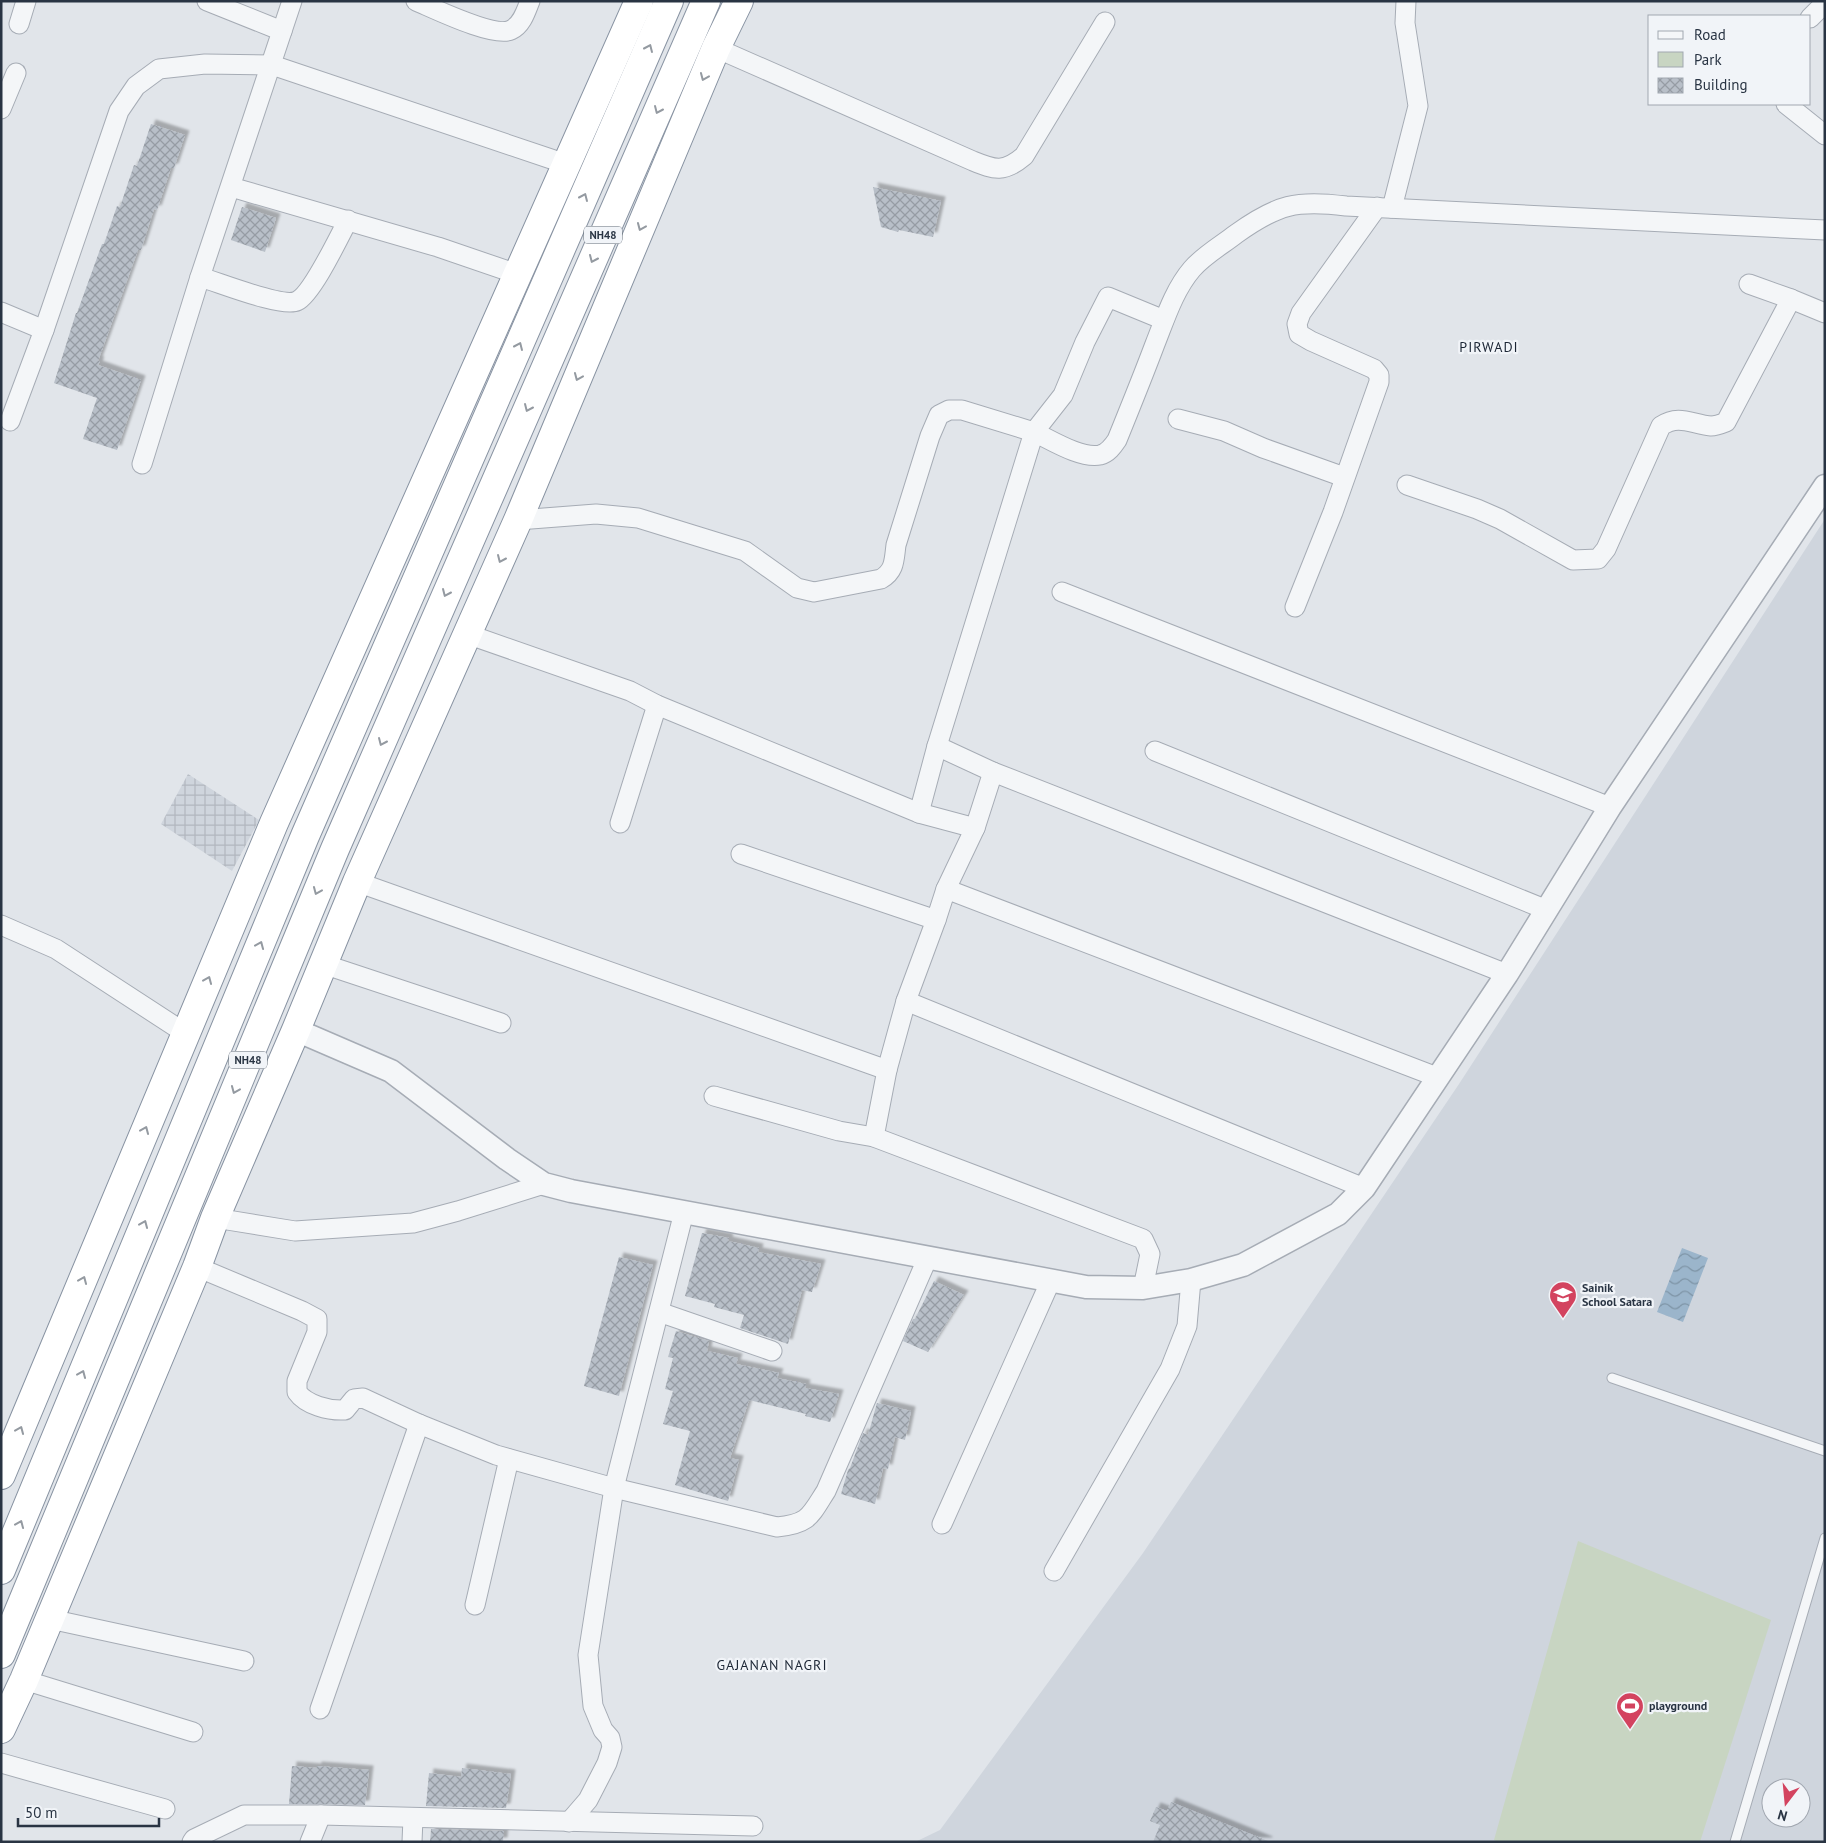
<svg xmlns="http://www.w3.org/2000/svg" width="1826" height="1843" font-family="'PT Sans',sans-serif">
<defs>
<pattern id="industrial-grid" width="8" height="8" patternUnits="userSpaceOnUse" patternTransform="scale(1.25)"><rect width="8" height="8" fill="#cfd5dd"/><path d="M0 4h8M4 0v8" fill="none" stroke="#b2b7bf"/></pattern>
<pattern id="water-waves" width="16" height="10" patternUnits="userSpaceOnUse" patternTransform="scale(1.25)"><rect width="16" height="10" fill="#9bb5cb"/><path d="M0 5q4-4 8 0t8 0" fill="none" stroke="#7e94a6"/></pattern>
<pattern id="building-cross-hatch" width="8" height="8" patternUnits="userSpaceOnUse" patternTransform="scale(1.25)"><rect width="8" height="8" fill="#b8bfc8"/><path d="M0 0l8 8M0 8l8-8" fill="none" stroke="#969ca4"/></pattern>
<filter id="shadow"><feDropShadow dx="4.5" dy="-4.5" stdDeviation="1" flood-color="#0004"/></filter>
</defs>
<rect width="100%" height="100%" fill="#e1e5ea"/>
<!-- built -->
<path fill="#cfd5dd" fill-rule="evenodd" d="M 1825,519 L 1825,1842 L 915,1842 L 940,1830 L 1143,1553 L 1459,1084 ZM 1771,1788 L 1801,1788 L 1801,1818 L 1771,1818 Z"/>
<!-- industrial -->
<path fill="url(#industrial-grid)" d="M 188,774 L 259,820 L 232,871 L 161,824 Z"/>
<!-- green -->
<path fill="#c8d5c2" d="M 1578,1541 L 1771,1620 L 1700,1842 L 1498,1842 L 1494,1840 Z"/>
<!-- water -->
<path fill="url(#water-waves)" d="M 1682,1248 L 1708,1258 L 1683,1322 L 1657,1312 Z"/>
<!-- building -->
<g fill="url(#building-cross-hatch)" filter="url(#shadow)">
<path d="M 151,124 L 185,135 L 174,168 L 171,168 L 157,210 L 154,209 L 141,250 L 138,250 L 98,361 L 100,361 L 98,365 L 141,380 L 117,450 L 83,439 L 97,398 L 54,383 L 76,313 L 77,313 L 102,244 L 104,244 L 117,206 L 120,207 L 134,165 L 137,166 Z"/>
<path d="M 873,187 L 941,201 L 933,237 L 899,230 L 898,232 L 881,227 Z"/>
<path d="M 242,207 L 276,218 L 265,252 L 231,240 Z"/>
<path d="M 702,1233 L 729,1238 L 728,1241 L 759,1248 L 758,1252 L 821,1264 L 812,1292 L 802,1290 L 788,1344 L 740,1328 L 744,1315 L 714,1307 L 715,1304 L 685,1296 Z"/>
<path d="M 619,1257 L 653,1265 L 619,1396 L 584,1386 Z"/>
<path d="M 934,1281 L 964,1295 L 928,1352 L 903,1341 L 913,1319 L 915,1319 Z"/>
<path d="M 676,1331 L 709,1341 L 707,1351 L 738,1358 L 736,1364 L 779,1373 L 777,1378 L 806,1384 L 805,1388 L 839,1394 L 830,1422 L 805,1416 L 806,1414 L 749,1400 L 730,1458 L 739,1460 L 728,1501 L 675,1485 L 690,1431 L 663,1424 L 673,1391 L 665,1389 L 673,1358 L 668,1357 Z"/>
<path d="M 877,1403 L 911,1411 L 905,1440 L 895,1437 L 888,1469 L 883,1468 L 875,1504 L 841,1494 L 848,1470 L 850,1468 L 863,1433 L 868,1435 Z"/>
<path d="M 292,1766 L 317,1768 L 317,1766 L 369,1770 L 365,1805 L 289,1804 Z"/>
<path d="M 462,1768 L 511,1774 L 506,1808 L 426,1806 L 429,1773 L 461,1777 Z"/>
<path d="M 1171,1802 L 1268,1841 L 1268,1842 L 1153,1842 L 1160,1825 L 1150,1821 L 1156,1807 L 1167,1811 Z"/>
<path d="M 431,1829 L 504,1831 L 503,1842 L 430,1842 Z"/>
</g>
<g fill="none" stroke-linecap="round" stroke-linejoin="round">
<!-- service casing -->
<g stroke="#a6acb5" stroke-width="11">
<g id="service">
<path d="M 1612,1378 L 1825,1451"/>
<path d="M 1735,1842 L 1825,1538"/>
</g>
</g>
<!-- minor casing -->
<g stroke="#a6acb5" stroke-width="21">
<g id="minor">
<path d="M 207,1 L 282,31"/>
<path d="M 416,1 C 435,9 494,38 511,30 C 522,25 526,11 530,1"/>
<path d="M 1810,18 L 1825,3"/>
<path d="M 19,24 L 26,1"/>
<path d="M 716,48 L 973,161 C 995,170 1004,173 1024,156 L 1105,22"/>
<path d="M 1786,104 L 1825,135"/>
<path d="M 1,109 L 16,73"/>
<path d="M 231,187 L 438,247 L 517,274"/>
<path d="M 1392,208 L 1418,106 L 1405,23 L 1406,1"/>
<path d="M 200,277 C 218,282 282,308 297,301 C 312,294 339,237 348,220"/>
<path d="M 1749,284 L 1791,299 L 1825,313"/>
<path d="M 1,312 L 44,330"/>
<path d="M 1178,419 L 1224,431 L 1263,448 L 1344,477"/>
<path d="M 10,421 L 44,330 L 119,111 L 136,86 L 159,69 L 205,64 L 272,65 L 566,164"/>
<path d="M 142,464 L 200,277 L 292,1"/>
<path d="M 1407,485 L 1477,509 L 1500,519 L 1573,560 L 1598,559 L 1606,549 L 1661,426 C 1679,414 1691,424 1711,426 C 1716,426 1721,424 1726,422 L 1791,299"/>
<path d="M 518,520 L 596,514 L 638,518 L 745,551 L 797,588 L 814,592 L 881,579 C 895,571 894,560 896,545 L 930,436 L 939,415 L 949,410 L 962,410 L 1034,432 L 1063,395 L 1085,342 L 1108,297 L 1164,320"/>
<path d="M 1062,592 L 1610,807"/>
<path d="M 1295,607 L 1333,512 L 1379,382 L 1379,375 L 1374,369 L 1311,341 L 1299,334 L 1297,324 L 1301,313 L 1377,207"/>
<path d="M 467,634 L 630,691 L 657,705 L 919,813 L 975,828"/>
<path d="M 937,746 L 993,772 L 975,828 L 946,889 L 936,920 L 906,1001 L 887,1070 L 874,1137 L 1143,1239 L 1150,1254 L 1143,1288"/>
<path d="M 1155,751 L 1547,910"/>
<path d="M 993,772 L 1507,974"/>
<path d="M 919,813 L 937,746 L 1034,432 C 1051,440 1081,459 1100,455 C 1108,453 1113,446 1117,440 C 1130,408 1143,376 1155,344 C 1165,319 1174,290 1192,269 C 1204,255 1222,245 1236,234 C 1278,204 1296,200 1346,206 L 1825,230"/>
<path d="M 620,823 L 657,705"/>
<path d="M 741,854 L 936,920"/>
<path d="M 357,882 L 887,1070"/>
<path d="M 946,889 L 1437,1077"/>
<path d="M 1,925 L 56,949 L 185,1033"/>
<path d="M 323,964 L 501,1023"/>
<path d="M 906,1001 L 1364,1188"/>
<path d="M 714,1096 L 839,1131 L 874,1137"/>
<path d="M 215,1218 L 295,1231 L 413,1223 L 458,1211 L 544,1184"/>
<path d="M 197,1267 L 302,1311 L 317,1319 L 317,1332 L 297,1381 L 297,1392 C 306,1405 329,1411 345,1410 L 354,1399 L 363,1398 L 419,1424 L 496,1455 L 614,1488 L 777,1527 C 809,1524 810,1516 826,1491 L 928,1257"/>
<path d="M 659,1312 L 772,1351"/>
<path d="M 942,1524 L 1051,1280"/>
<path d="M 1054,1571 L 1170,1369 L 1187,1326 L 1191,1280"/>
<path d="M 475,1605 L 509,1459"/>
<path d="M 50,1619 L 244,1661"/>
<path d="M 24,1680 L 193,1732"/>
<path d="M 320,1709 L 419,1424"/>
<path d="M 1,1763 L 165,1809"/>
<path d="M 569,1822 L 588,1800 L 607,1763 L 612,1747 L 610,1738 L 603,1730 L 593,1706 L 588,1655 L 614,1488 L 684,1212"/>
<path d="M 192,1842 L 194,1839 L 244,1815 L 321,1815 L 753,1826"/>
<path d="M 310,1842 L 321,1815"/>
<path d="M 412,1842 L 413,1818"/>
</g>
</g>
<!-- tertiary casing -->
<g stroke="#a6acb5" stroke-width="25">
<path id="tertiary" d="M 296,1030 L 391,1071 L 507,1159 L 544,1184 L 571,1191 L 1086,1287 L 1143,1288 L 1191,1280 L 1243,1265 L 1338,1214 L 1364,1188 L 1507,974 L 1610,807 L 1825,486"/>
</g>
<!-- trunk casing -->
<g stroke="#8893a2" stroke-width="30">
<g id="trunk">
<path d="M 1,1475 L 274,823 L 639,1"/>
<path d="M 1,1570 L 305,836 L 669,1"/>
<path d="M 1,1654 L 335,849 L 706,1"/>
<path d="M 1,1729 L 24,1680 L 197,1267 L 215,1218 L 296,1030 L 357,882 L 518,520 L 716,48 L 739,1"/>
</g>
</g>
<!-- service -->
<use href="#service" stroke="#f4f6f8" stroke-width="9"/>
<!-- minor -->
<use href="#minor" stroke="#f4f6f8" stroke-width="19"/>
<!-- tertiary -->
<use href="#tertiary" stroke="#f4f6f8" stroke-width="22"/>
<!-- trunk -->
<use href="#trunk" stroke="#fff" stroke-width="28"/>
</g>
<!-- one-way arrows -->
<defs><path id="oneway-chevron" d="M-2-3.5L2.5 0L-2 3.5" fill="none" stroke-width="1.6" stroke-linecap="round" stroke-linejoin="round" transform="scale(1.25)"/></defs>
<g stroke="#949aa1">
<use href="#oneway-chevron" transform="translate(649 48) rotate(-66)"/>
<use href="#oneway-chevron" transform="translate(704 77) rotate(113)"/>
<use href="#oneway-chevron" transform="translate(658 110) rotate(114)"/>
<use href="#oneway-chevron" transform="translate(584 197) rotate(-66)"/>
<use href="#oneway-chevron" transform="translate(641 227) rotate(113)"/>
<use href="#oneway-chevron" transform="translate(593 259) rotate(114)"/>
<use href="#oneway-chevron" transform="translate(519 346) rotate(-66)"/>
<use href="#oneway-chevron" transform="translate(578 377) rotate(113)"/>
<use href="#oneway-chevron" transform="translate(528 408) rotate(114)"/>
<use href="#oneway-chevron" transform="translate(501 559) rotate(114)"/>
<use href="#oneway-chevron" transform="translate(446 593) rotate(114)"/>
<use href="#oneway-chevron" transform="translate(382 742) rotate(114)"/>
<use href="#oneway-chevron" transform="translate(317 891) rotate(113)"/>
<use href="#oneway-chevron" transform="translate(260 945) rotate(-67)"/>
<use href="#oneway-chevron" transform="translate(208 980) rotate(-67)"/>
<use href="#oneway-chevron" transform="translate(235 1090) rotate(113)"/>
<use href="#oneway-chevron" transform="translate(145 1130) rotate(-67)"/>
<use href="#oneway-chevron" transform="translate(144 1224) rotate(-67)"/>
<use href="#oneway-chevron" transform="translate(83 1280) rotate(-67)"/>
<use href="#oneway-chevron" transform="translate(82 1374) rotate(-67)"/>
<use href="#oneway-chevron" transform="translate(20 1430) rotate(-67)"/>
<use href="#oneway-chevron" transform="translate(20 1524) rotate(-67)"/>
</g>
<!-- icons -->
<defs>
<g id="school-pin" transform="scale(1.4375)"><path d="M0 17L-7.5 6A9.5 9.5 0 1 1 7.5 6Z" fill="#d3435f" stroke="#f1f4f8"/><path d="M0-5L7-2L0 1L-7-2ZM-4 1L0 2.5L4 1V4Q0 6-4 4Z" fill="#fff"/></g>
<g id="stadium-pin" transform="scale(1.4375)"><path d="M0 17L-7.5 6A9.5 9.5 0 1 1 7.5 6Z" fill="#d3435f" stroke="#f1f4f8"/><path d="M0-5a6.5 5 0 1 0 0 10a6.5 5 0 1 0 0-10ZM-3.5-1.8h7v3.6h-7Z" fill="#fff"/></g>
</defs>
<g fill-rule="evenodd">
<use href="#school-pin" x="1563" y="1295"/>
<use href="#stadium-pin" x="1630" y="1706"/>
</g>
<g text-anchor="middle" stroke-width="4.5" stroke-linejoin="round" paint-order="stroke">
<!-- shield labels -->
<g fill="#f1f4f8" stroke="#656e79" stroke-width="1">
<rect x="584" y="226.5" width="38" height="17" rx="4"/>
<rect x="229" y="1051.5" width="38" height="17" rx="4"/>
</g>
<g font-size="11" font-weight="bold" fill="#293443">
<text x="603" y="239">NH48</text>
<text x="248" y="1064">NH48</text>
</g>
<!-- poi labels -->
<g font-size="12" font-weight="bold" fill="#293443" stroke="#f1f4f8" text-anchor="start">
<text x="1582" y="1292">Sainik<tspan x="1582" dy="14">School Satara</tspan></text>
<text x="1649" y="1710">playground</text>
</g>
<!-- neighbourhood labels -->
<g font-size="14" letter-spacing="1" fill="#1b2534" stroke="#f1f4f8">
<text x="1489" y="352">PIRWADI</text>
<text x="772" y="1670">GAJANAN NAGRI</text>
</g>
</g>
<!-- border -->
<rect width="1826" height="1843" fill="none" stroke="#293443" stroke-width="5"/>
<!-- legend -->
<rect x="1648" y="15" width="162" height="90" fill="#f1f4f8" stroke="#a1a7b0"/>
<rect x="1658" y="31" width="25" height="8" fill="#f4f6f8" stroke="#a1a7b0"/>
<text x="1694" y="40" font-size="15" fill="#293443">Road</text>
<rect x="1658" y="52" width="25" height="15" fill="#c8d5c2" stroke="#a1a7b0"/>
<text x="1694" y="65" font-size="15" fill="#293443">Park</text>
<rect x="1658" y="78" width="25" height="15" fill="url(#building-cross-hatch)" stroke="#a1a7b0"/>
<text x="1694" y="90" font-size="15" fill="#293443">Building</text>
<!-- north arrow -->
<g transform="translate(1786 1803) rotate(196)"><circle r="24" fill="#f1f4f8" stroke="#a1a7b0"/>
<path d="M0-4L9 19L0 12L-9 19Z" fill="#d3435f"/>
<text y="-8" font-size="14" font-weight="bold" text-anchor="middle" fill="#293443">N</text>
</g>
<!-- scale -->
<path d="M18 1818v8h141v-8" fill="none" stroke="#293443" stroke-width="2.5"/>
<text x="25" y="1818" font-size="15" fill="#293443" stroke="#f1f4f8" stroke-width="4" paint-order="stroke">50 m</text>
</svg>
